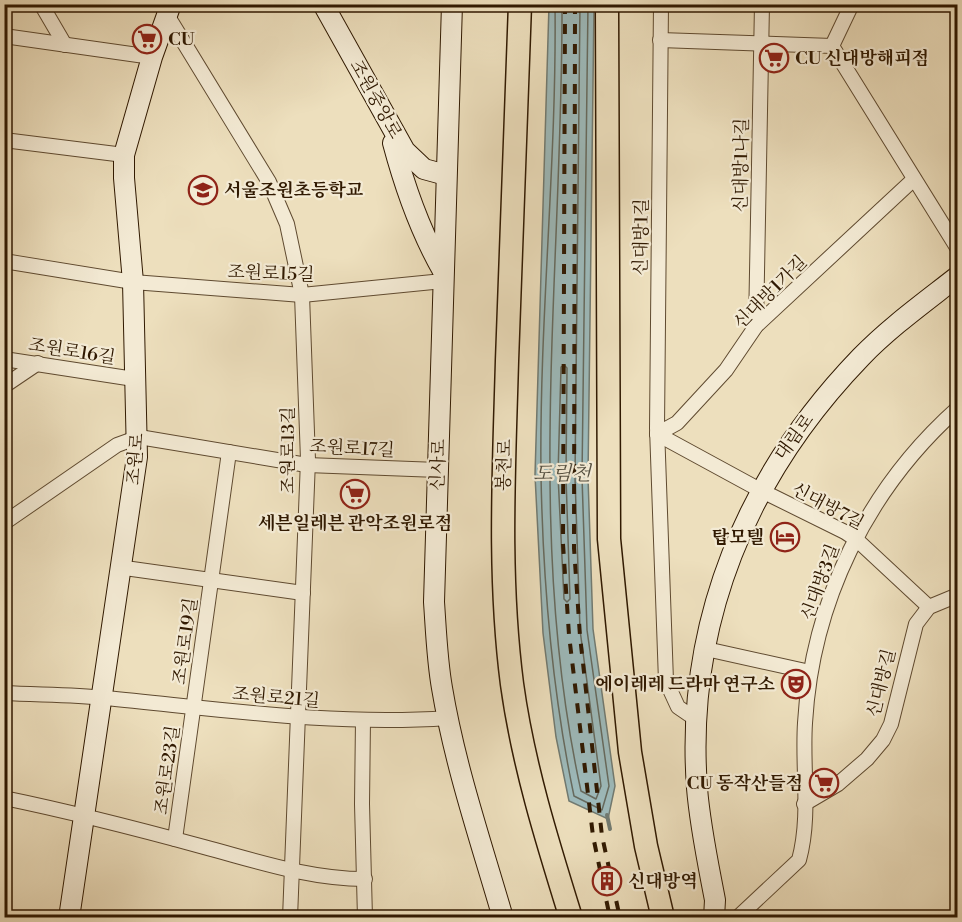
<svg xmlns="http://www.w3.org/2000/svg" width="962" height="922" font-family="'Libre Bodoni','Noto Serif KR',serif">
<rect width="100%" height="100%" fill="#eddfbd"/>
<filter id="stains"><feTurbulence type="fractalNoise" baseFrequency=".00333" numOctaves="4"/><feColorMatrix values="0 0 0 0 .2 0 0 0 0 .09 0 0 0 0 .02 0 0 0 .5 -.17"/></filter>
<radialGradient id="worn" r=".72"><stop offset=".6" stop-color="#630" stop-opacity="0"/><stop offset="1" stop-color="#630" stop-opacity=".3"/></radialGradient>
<!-- water -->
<path fill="#9dbabb" stroke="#717a71" stroke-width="1.5" d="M 549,5 L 594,5 L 588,477 L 593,629 L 615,786 L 608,819 L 569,801 L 556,737 L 543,633 L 535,475 Z"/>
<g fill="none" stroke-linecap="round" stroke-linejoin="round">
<!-- shore -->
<g stroke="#666a5e" stroke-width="1.5">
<path d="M 555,4 C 557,162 539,319 541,476 C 543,583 552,691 574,796 L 602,810 L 609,786 L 587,630 L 582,477 L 588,4"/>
<path d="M 562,4 C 563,266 524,532 581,791 L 596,799 L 601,786 L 580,630 L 575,477 L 580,4"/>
<path d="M 564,365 L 567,368 L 566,477 L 570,599 L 567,602 L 564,599 L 558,475 L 561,367 Z"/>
</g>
<!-- stream -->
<path stroke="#717a71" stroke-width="4" d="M 607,815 L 610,829"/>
<!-- street casing -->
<g stroke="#5f4a30" stroke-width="16">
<g id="street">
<path d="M 41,4 L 65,45"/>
<path d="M 661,4 L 657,428 L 666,681 L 678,707 L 697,720"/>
<path d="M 852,4 L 832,46 L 958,249"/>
<path d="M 164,10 L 269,182 L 287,224 L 302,295 L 308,460 L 290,918"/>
<path d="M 4,36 L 152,57"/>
<path d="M 660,40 L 832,46"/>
<path d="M 4,140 L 124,155"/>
<path d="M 4,261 L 133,282 L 302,295 L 443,281"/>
<path d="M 756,326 L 762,4"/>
<path d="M 4,359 L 134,379"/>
<path d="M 4,386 L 38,363"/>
<path d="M 657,434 L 677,423 L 726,370 L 756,326 L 914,179"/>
<path d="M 657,434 L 760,490 L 845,532 L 857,540 L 929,607"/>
<path d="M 4,523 L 117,445 L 139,437 L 307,465 L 438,470"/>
<path d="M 120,570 L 125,568 L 303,593"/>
<path d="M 706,649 L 810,672"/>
<path d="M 4,693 C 38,695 72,694 105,698 C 220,709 333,726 448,718"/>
<path d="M 363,720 L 362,804 L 365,918"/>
<path d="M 4,798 C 72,812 138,829 204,847 C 257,861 309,879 365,879"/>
<path d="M 804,804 L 838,784 L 867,759 L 883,740 L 891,724 L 916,624 L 929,607 L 958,595"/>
<path d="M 175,839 L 229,452"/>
<path d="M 737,918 L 799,860 C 811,816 802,768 805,723 C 812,602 867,489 958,408"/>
</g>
</g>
<!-- secondary casing -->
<g stroke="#301901" stroke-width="22">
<g id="secondary">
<path d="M 323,4 L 405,151 L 424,169 L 446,175"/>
<path d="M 452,4 L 434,602 C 436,630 437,660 442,688 C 455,766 481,842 503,918"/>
<path d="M 393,143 C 405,188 420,231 443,271"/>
<path d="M 69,918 L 137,457 L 133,282 L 124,178 L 124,155 L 152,57 L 171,4"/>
<path d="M 714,918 L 715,900 C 708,863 700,826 697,788 C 685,623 747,475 861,357 C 890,327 925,302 958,276"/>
</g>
</g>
<!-- primary casing -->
<g stroke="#301901" stroke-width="25">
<g id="primary">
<path d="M 520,4 C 516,123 512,242 507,361 C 504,469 498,576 512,684 C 523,764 547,841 571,918"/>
<path d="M 607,4 L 609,539 L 630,752 L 646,846 L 663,918"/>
</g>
</g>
<!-- street -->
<use href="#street" stroke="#f3ead4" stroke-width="14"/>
<!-- secondary -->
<use href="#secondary" stroke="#f3ead4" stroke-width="20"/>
<!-- primary -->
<use href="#primary" stroke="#eddfbd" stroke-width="22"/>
<!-- rail -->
<g stroke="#301901" stroke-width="4" stroke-dasharray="10 10" stroke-linecap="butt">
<path d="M 565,4 L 563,544 L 569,635 L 593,836 L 610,918"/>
<path d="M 575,4 L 574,548 L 580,636 L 602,836 L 620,918"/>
</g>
</g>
<!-- icons -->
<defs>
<g id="supermarket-ring" transform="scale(1.5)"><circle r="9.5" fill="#f3ead4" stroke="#8f2418" stroke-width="1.5"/><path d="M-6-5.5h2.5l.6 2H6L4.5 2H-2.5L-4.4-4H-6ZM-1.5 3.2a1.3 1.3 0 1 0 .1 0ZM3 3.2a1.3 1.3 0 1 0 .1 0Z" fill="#8f2418"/></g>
<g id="school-ring" transform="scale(1.5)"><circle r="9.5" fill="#f3ead4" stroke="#8f2418" stroke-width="1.5"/><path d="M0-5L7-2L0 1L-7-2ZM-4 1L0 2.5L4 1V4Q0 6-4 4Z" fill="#8f2418"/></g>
<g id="hotel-ring" transform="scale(1.5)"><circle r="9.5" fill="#f3ead4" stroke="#8f2418" stroke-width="1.5"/><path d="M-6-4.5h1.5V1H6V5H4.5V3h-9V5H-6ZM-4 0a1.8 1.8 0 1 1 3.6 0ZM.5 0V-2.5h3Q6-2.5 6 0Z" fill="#8f2418"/></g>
<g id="theatre-ring" transform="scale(1.5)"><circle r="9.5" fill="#f3ead4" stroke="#8f2418" stroke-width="1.5"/><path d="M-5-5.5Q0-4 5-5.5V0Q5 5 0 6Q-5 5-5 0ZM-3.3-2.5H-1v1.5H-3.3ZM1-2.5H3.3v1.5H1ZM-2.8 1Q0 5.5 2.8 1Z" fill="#8f2418"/></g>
<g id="building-ring" transform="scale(1.5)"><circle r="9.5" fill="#f3ead4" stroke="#8f2418" stroke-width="1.5"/><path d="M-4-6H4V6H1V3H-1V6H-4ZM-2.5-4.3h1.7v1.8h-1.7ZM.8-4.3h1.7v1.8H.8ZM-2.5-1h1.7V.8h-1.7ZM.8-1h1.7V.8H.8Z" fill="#8f2418"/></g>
</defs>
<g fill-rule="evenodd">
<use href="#supermarket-ring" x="147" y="39"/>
<use href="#supermarket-ring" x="774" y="58"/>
<use href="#school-ring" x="203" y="190"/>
<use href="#supermarket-ring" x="355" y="494"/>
<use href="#hotel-ring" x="785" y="537"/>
<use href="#theatre-ring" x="796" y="684"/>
<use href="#supermarket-ring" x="824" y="783"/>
<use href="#building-ring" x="607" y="881"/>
</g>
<g text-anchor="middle" stroke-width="4.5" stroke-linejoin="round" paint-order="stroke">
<!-- poi labels -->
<g font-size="18" font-weight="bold" fill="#301901" stroke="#f3ead4" text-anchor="start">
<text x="168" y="45">CU</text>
<text x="795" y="64">CU 신대방해피점</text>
<text x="224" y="196">서울조원초등학교</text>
<text x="355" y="529" text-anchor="middle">세븐일레븐 관악조원로점</text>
<text x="764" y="543" text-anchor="end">탑모텔</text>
<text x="775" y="690" text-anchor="end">에이레레 드라마 연구소</text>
<text x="803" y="789" text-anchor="end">CU 동작산들점</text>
<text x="628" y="887">신대방역</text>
</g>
<!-- street labels -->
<g font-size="18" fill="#301901" stroke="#f3ead4">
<text transform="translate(376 99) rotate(61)" y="6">조원중앙로</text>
<text transform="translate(741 165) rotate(-89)" y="6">신대방1나길</text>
<text transform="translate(641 237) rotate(-89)" y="6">신대방1길</text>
<text transform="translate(271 273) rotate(2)" y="6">조원로15길</text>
<text transform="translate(770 292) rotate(-45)" y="6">신대방1가길</text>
<text transform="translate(72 351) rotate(9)" y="6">조원로16길</text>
<text transform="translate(794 437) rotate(-54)" y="6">대림로</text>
<text transform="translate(352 448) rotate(3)" y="6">조원로17길</text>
<text transform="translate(288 450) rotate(-90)" y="6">조원로13길</text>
<text transform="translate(135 459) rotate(-85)" y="6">조원로</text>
<text transform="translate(438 465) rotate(-88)" y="6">신사로</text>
<text transform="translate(504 465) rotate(-88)" y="6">봉천로</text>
<text transform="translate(828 506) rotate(28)" y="6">신대방7길</text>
<text transform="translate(820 582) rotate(-70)" y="6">신대방3길</text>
<text transform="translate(185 641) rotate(-82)" y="6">조원로19길</text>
<text transform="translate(881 683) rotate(-76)" y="6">신대방길</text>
<text transform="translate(276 697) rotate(5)" y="6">조원로21길</text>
<text transform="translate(167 770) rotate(-82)" y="6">조원로23길</text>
</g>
<!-- water labels -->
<g font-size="20" font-style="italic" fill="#565142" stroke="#f3ead4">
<text x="562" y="480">도림천</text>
</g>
</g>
<!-- margin -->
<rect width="962" height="922" fill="none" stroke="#eddfbd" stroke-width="24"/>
<rect x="6" y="6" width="950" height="910" fill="none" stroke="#301901" stroke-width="3"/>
<rect x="12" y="12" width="938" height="898" fill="none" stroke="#301901" stroke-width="1.5"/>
<rect width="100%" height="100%" filter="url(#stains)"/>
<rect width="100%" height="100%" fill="url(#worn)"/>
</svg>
